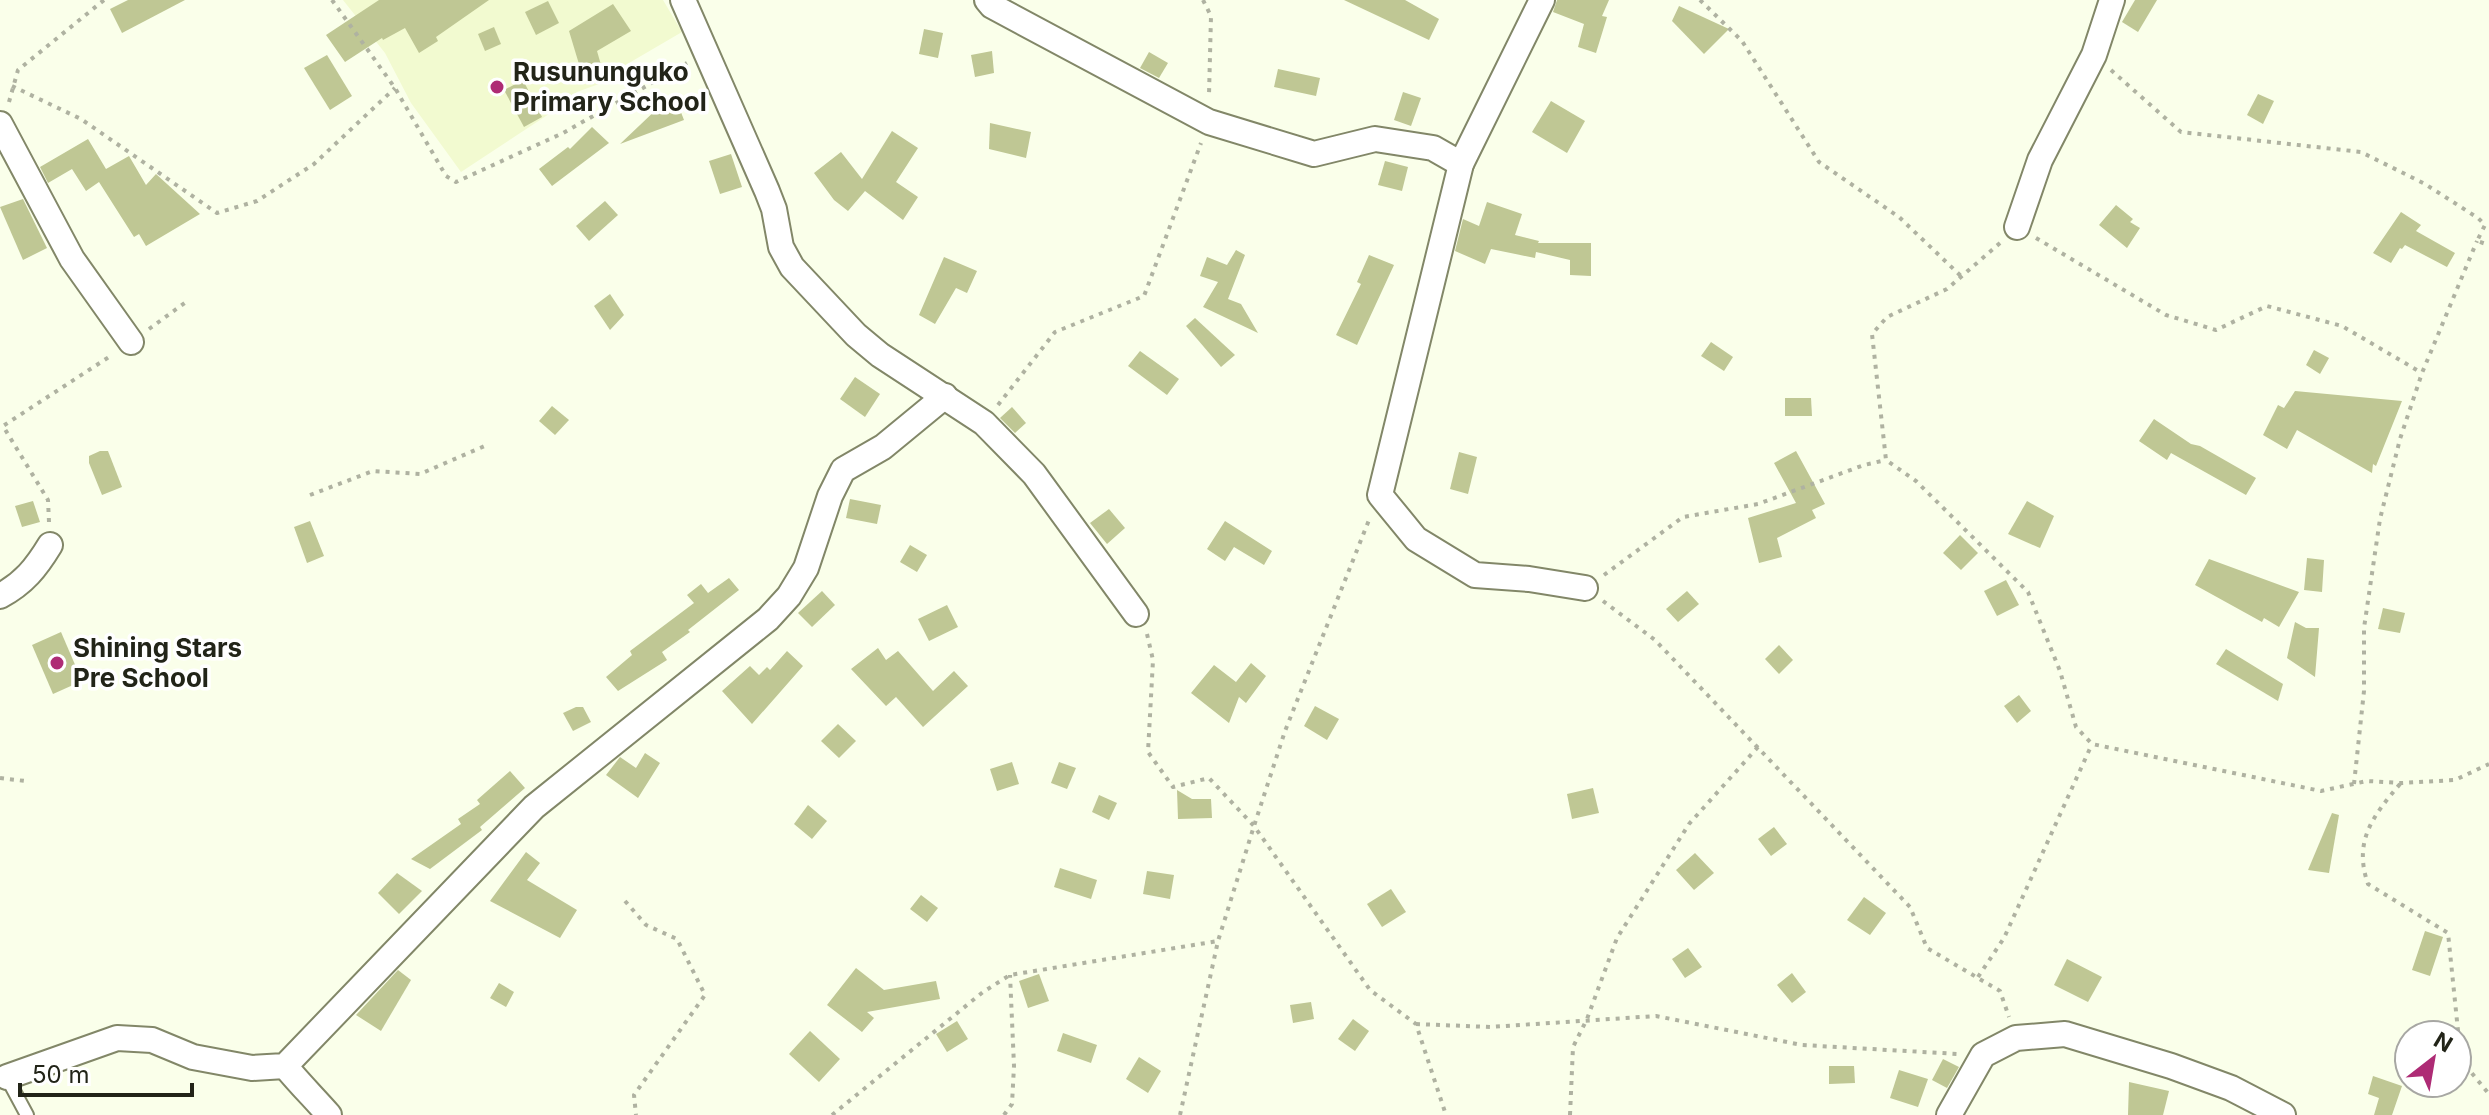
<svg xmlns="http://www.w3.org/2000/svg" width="2489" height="1115" font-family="Inter,sans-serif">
<rect width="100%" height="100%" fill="#faffea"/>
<!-- built -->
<path fill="#f2fad0" d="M 343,0 L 663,0 L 682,32 L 617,70 L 607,81 L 577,92 L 546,116 L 461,172 L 411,103 L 385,53 Z"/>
<!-- building -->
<g fill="#bfc794">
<path d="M 128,0 L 185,0 L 122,33 L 110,9 Z"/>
<path d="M 379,0 L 489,0 L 436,37 L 438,41 L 419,53 L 405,28 L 383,40 L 382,38 L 345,62 L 326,35 Z"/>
<path d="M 1344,0 L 1405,0 L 1439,19 L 1429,40 Z"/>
<path d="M 1557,0 L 1609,0 L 1602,16 L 1607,17 L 1596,53 L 1578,47 L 1584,24 L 1553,12 Z"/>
<path d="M 2135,0 L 2157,0 L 2138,32 L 2122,22 Z"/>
<path d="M 548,1 L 559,23 L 536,35 L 525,12 Z"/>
<path d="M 613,4 L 631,31 L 597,51 L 605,79 L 585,84 L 569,31 Z"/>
<path d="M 1679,6 L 1729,29 L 1704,54 L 1672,21 Z"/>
<path d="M 494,27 L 501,44 L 485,51 L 478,34 Z"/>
<path d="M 924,29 L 943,33 L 938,58 L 919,54 Z"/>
<path d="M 992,51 L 994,73 L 975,77 L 971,55 Z"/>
<path d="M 1149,52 L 1168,63 L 1159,78 L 1140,68 Z"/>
<path d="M 327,55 L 352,96 L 330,110 L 304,68 Z"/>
<path d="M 1278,69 L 1320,78 L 1316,96 L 1274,87 Z"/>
<path d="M 523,80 L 542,117 L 524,127 L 504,90 Z"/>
<path d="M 1403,92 L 1421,98 L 1411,126 L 1394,120 Z"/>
<path d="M 2258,94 L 2274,101 L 2263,124 L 2247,115 Z"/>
<path d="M 675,97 L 684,120 L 620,144 L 660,106 L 659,103 Z"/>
<path d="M 1551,101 L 1585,121 L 1567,153 L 1532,132 Z"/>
<path d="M 990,123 L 1031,132 L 1026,158 L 989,149 Z"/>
<path d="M 592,127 L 609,143 L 552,186 L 539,169 L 568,147 L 570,149 Z"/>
<path d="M 892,131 L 918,148 L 896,182 L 918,197 L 903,220 L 865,191 L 848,211 L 834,200 L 814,173 L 841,152 L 862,179 Z"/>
<path d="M 88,139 L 106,169 L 129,156 L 146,185 L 156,174 L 200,214 L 146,246 L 139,234 L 134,237 L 99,182 L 86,191 L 72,169 L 48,183 L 40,167 Z"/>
<path d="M 731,154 L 742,187 L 720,194 L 709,161 Z"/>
<path d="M 1385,161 L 1408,167 L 1402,191 L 1378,185 Z"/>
<path d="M 23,199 L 47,248 L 23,260 L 0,207 Z"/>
<path d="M 605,201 L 618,215 L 589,241 L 576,226 Z"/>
<path d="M 1487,202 L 1522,214 L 1515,235 L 1539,241 L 1538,243 L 1591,243 L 1591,276 L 1570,275 L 1570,260 L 1536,252 L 1535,258 L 1491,249 L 1485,264 L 1455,251 L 1463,219 L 1479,226 Z"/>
<path d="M 2116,205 L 2133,219 L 2130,222 L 2140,228 L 2127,248 L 2099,225 Z"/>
<path d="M 2401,212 L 2421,225 L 2416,231 L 2455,253 L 2447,267 L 2405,245 L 2402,249 L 2400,248 L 2391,263 L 2373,253 Z"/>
<path d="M 1236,250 L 1245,255 L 1228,299 L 1241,304 L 1258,333 L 1203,307 L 1218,282 L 1200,276 L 1207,257 L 1227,265 Z"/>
<path d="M 1369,255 L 1394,265 L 1357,345 L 1336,335 L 1361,284 L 1357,282 Z"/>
<path d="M 944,257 L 977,271 L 967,293 L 956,288 L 935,324 L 919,315 Z"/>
<path d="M 610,294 L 624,315 L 610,330 L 594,306 Z"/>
<path d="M 1195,318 L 1235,355 L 1221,367 L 1186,326 Z"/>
<path d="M 1711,342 L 1733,357 L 1724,371 L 1701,356 Z"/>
<path d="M 2314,350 L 2329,358 L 2320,374 L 2306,365 Z"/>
<path d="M 1140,351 L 1179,379 L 1167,395 L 1128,366 Z"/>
<path d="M 855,377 L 880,394 L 865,417 L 840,399 Z"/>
<path d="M 2295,391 L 2402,401 L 2376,466 L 2373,464 L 2372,473 L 2297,430 L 2287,449 L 2263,435 L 2278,405 L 2284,408 Z"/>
<path d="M 1785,398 L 1811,398 L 1812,416 L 1785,416 Z"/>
<path d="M 552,406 L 569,420 L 555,435 L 539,421 Z"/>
<path d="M 1012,407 L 1026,423 L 1015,433 L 1000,418 Z"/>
<path d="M 2154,419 L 2191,444 L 2200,446 L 2256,478 L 2246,495 L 2171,453 L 2167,460 L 2139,441 Z"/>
<path d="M 100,451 L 108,451 L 122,487 L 102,495 L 89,463 L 89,456 Z"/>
<path d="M 1796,451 L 1825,504 L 1812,510 L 1816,518 L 1777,538 L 1782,557 L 1759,563 L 1748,518 L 1796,503 L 1774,463 Z"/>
<path d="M 1459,452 L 1477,457 L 1468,494 L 1450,489 Z"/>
<path d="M 850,499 L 881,505 L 877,524 L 846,518 Z"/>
<path d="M 33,501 L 40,522 L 22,527 L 15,506 Z"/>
<path d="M 2027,501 L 2054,516 L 2040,548 L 2008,534 Z"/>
<path d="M 1109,509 L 1125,528 L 1107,544 L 1090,523 Z"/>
<path d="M 310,521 L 324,556 L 307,563 L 294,527 Z"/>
<path d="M 1225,521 L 1272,551 L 1264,565 L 1234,547 L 1225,561 L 1207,549 Z"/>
<path d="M 1960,535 L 1978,553 L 1961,570 L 1943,553 Z"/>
<path d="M 910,545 L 927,555 L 917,572 L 900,562 Z"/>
<path d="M 2307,558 L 2324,560 L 2322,592 L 2304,590 Z"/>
<path d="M 2209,559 L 2299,592 L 2279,627 L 2264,618 L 2262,622 L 2195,585 Z"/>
<path d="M 729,578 L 739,590 L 688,630 L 690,632 L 662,652 L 667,660 L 618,691 L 606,677 L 632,655 L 630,651 L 694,603 L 687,595 L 701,584 L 708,593 Z"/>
<path d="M 2006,580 L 2019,605 L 1997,616 L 1984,591 Z"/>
<path d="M 822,591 L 835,605 L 812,627 L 798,613 Z"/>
<path d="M 1687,591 L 1699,604 L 1678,622 L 1666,609 Z"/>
<path d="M 947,605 L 958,627 L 929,641 L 918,619 Z"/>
<path d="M 2383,608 L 2405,613 L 2400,633 L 2378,629 Z"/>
<path d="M 2295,622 L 2306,628 L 2319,628 L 2315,677 L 2287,658 Z"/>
<path d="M 61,632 L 82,681 L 53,694 L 32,645 Z"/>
<path d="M 1779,645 L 1793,660 L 1779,674 L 1765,659 Z"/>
<path d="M 878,648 L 886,660 L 898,651 L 933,691 L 954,671 L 968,686 L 923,727 L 896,697 L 886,706 L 851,669 Z"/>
<path d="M 2226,649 L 2283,684 L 2278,701 L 2216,664 Z"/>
<path d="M 787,651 L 803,666 L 752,724 L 722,691 L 750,666 L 759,675 L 767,667 L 770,670 Z"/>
<path d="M 1251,663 L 1266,676 L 1246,703 L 1239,697 L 1229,723 L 1191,693 L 1214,665 L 1236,682 Z"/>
<path d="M 2019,695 L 2031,711 L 2017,723 L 2004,706 Z"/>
<path d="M 1315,706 L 1339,719 L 1327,740 L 1304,726 Z"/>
<path d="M 576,707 L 583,707 L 591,722 L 573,731 L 563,713 Z"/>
<path d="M 838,724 L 856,741 L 839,758 L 821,741 Z"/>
<path d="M 645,753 L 660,763 L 638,798 L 606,775 L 620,757 L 636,768 Z"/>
<path d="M 1012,762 L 1019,784 L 997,791 L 990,769 Z"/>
<path d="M 1059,762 L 1076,768 L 1067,789 L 1051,783 Z"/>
<path d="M 510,771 L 525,788 L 480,827 L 482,830 L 430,869 L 411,859 L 461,824 L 458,819 L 480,804 L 477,800 Z"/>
<path d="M 1593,788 L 1599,813 L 1572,819 L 1567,794 Z"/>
<path d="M 1177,790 L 1192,799 L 1211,799 L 1212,818 L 1178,819 Z"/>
<path d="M 1099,795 L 1117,803 L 1109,820 L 1092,812 Z"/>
<path d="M 808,805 L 827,821 L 812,839 L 794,824 Z"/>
<path d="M 2332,813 L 2339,815 L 2329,873 L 2308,870 Z"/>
<path d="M 1774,827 L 1787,844 L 1771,856 L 1758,839 Z"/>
<path d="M 526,852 L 540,863 L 527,880 L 577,910 L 560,938 L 490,901 Z"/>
<path d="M 1695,853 L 1714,873 L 1694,890 L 1676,870 Z"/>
<path d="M 1060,868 L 1097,880 L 1091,899 L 1054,887 Z"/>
<path d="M 1147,871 L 1174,875 L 1170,899 L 1143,894 Z"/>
<path d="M 397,873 L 422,891 L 399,914 L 378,893 Z"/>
<path d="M 1391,889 L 1406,912 L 1382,927 L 1367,904 Z"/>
<path d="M 921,895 L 938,908 L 927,922 L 910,909 Z"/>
<path d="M 1864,897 L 1886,913 L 1870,935 L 1847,920 Z"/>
<path d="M 2425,931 L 2443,937 L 2430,976 L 2412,970 Z"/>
<path d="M 1688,948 L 1702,967 L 1685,978 L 1672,959 Z"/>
<path d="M 2067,959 L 2102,977 L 2088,1002 L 2054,985 Z"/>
<path d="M 856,968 L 884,990 L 936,981 L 940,999 L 867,1012 L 874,1018 L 862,1032 L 827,1005 Z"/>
<path d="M 398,970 L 411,980 L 381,1031 L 356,1015 Z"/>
<path d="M 1792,973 L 1806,992 L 1792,1003 L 1777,985 Z"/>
<path d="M 1039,974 L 1049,1001 L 1028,1008 L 1019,981 Z"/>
<path d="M 499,983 L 514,992 L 506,1007 L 490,998 Z"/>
<path d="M 1311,1002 L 1314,1019 L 1293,1023 L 1290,1005 Z"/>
<path d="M 1353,1019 L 1369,1031 L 1355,1051 L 1338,1039 Z"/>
<path d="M 957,1021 L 968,1039 L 947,1052 L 936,1034 Z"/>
<path d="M 810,1031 L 840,1059 L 819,1082 L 789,1054 Z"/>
<path d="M 1063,1033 L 1097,1045 L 1091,1063 L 1057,1051 Z"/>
<path d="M 1139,1057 L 1161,1071 L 1148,1093 L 1126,1079 Z"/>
<path d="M 1943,1059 L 1959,1067 L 1947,1088 L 1932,1080 Z"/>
<path d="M 1829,1066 L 1854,1066 L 1855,1083 L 1829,1084 Z"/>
<path d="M 1899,1070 L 1928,1079 L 1918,1107 L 1890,1098 Z"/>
<path d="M 2373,1076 L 2402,1086 L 2392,1115 L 2374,1115 L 2379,1098 L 2368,1094 Z"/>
<path d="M 2129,1082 L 2169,1091 L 2163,1115 L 2128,1115 Z"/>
</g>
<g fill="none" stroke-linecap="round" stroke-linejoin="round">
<!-- lane casing -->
<g stroke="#828768" stroke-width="16">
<path id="lane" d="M 6,1076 L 27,1115"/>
</g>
<!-- street casing -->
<g stroke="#828768" stroke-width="28">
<g id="street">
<path d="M 683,0 L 767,191 L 774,209 L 781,247 L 792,267 L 856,335 L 880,355 L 984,423 L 1034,474 L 1136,614"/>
<path d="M 987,0 L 992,6 L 1209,122 L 1314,154 L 1375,139 L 1433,148 L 1461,164"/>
<path d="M 1542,0 L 1461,164 L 1380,495 L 1416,539 L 1475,575 L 1529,579 L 1585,588"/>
<path d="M 0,124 L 72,259 L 131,342"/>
<path d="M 2017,227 L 2040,160 L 2094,55 L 2112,0"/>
<path d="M 0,596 C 24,583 36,568 50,545"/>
<path d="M 285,1066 C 299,1083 314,1098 329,1115"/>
<path d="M 7,1077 L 117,1038 L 152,1040 L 193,1057 L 252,1068 L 285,1066 L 534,807 L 768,619 L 789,596 L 806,568 L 830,496 L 843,470 L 883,447 L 945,396"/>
<path d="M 1949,1115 L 1983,1055 L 2016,1038 L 2065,1034 L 2171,1066 L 2231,1088 L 2283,1115"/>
</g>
</g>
<!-- path -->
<g stroke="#afb2a1" stroke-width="4" stroke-dasharray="4 6" stroke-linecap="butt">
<path d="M 332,0 L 395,88 L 446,176 L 456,182 L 563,133 L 687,63"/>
<path d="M 1203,0 L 1211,16 L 1209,95"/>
<path d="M 1700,0 L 1742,41 L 1819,162 L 1899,217 L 1962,277"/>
<path d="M 2111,70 L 2181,132 L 2361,152 L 2425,184 L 2478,218 L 2485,225 L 2477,241 L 2489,245"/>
<path d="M 12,86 L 81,119 L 217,213 L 257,201 L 314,164 L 395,88"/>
<path d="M 9,102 L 18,70 L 104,0"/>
<path d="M 2036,238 L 2166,315 L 2216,330 L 2267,306 L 2342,326 L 2422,373"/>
<path d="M 2000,243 L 1947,289 L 1887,317 L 1872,334 L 1886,460 L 1916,481 L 2028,592 L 2060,671 L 2076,727 L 2092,744 L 2321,791 L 2367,781 L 2401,783 L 2455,780 L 2489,764"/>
<path d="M 149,329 L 186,302"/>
<path d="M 998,405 L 1055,332 L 1144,296 L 1201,143"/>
<path d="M 310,495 L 373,471 L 420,474 L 487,445"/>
<path d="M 49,522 L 48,500 L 3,426 L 112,355"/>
<path d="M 1604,575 L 1683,517 L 1758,504 L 1864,465 L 1886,460"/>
<path d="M 1603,601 L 1655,640 L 1910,907 L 1927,948 L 2000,991 L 2009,1017"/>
<path d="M 1147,634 L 1153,660 L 1148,752 L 1173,787 L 1209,778 L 1254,826 L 1370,990 L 1416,1024 L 1446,1115"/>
<path d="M 0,778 L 25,781"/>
<path d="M 2354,784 L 2364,691 L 2364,628 L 2380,519 L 2400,439 L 2422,373 L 2477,241"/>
<path d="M 2400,784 C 2373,816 2353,841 2368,884 L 2448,933 L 2461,1060 L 2489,1094"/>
<path d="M 625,901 L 646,925 L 677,939 L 705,995 L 634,1095 L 636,1115"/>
<path d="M 1978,977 L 2004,938 L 2092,744"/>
<path d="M 1416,1024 L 1490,1027 L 1656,1016 L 1802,1045 L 1958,1054"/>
<path d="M 832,1115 L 983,992 L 1010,975 L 1218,941"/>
<path d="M 1004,1115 L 1012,1104 L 1014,1066 L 1010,975"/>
<path d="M 1180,1115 L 1218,941 L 1254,826 L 1285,731 L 1369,520"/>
<path d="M 1570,1115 L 1573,1047 L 1587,1019 L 1617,938 L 1689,824 L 1758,747"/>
</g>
<!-- lane -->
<use href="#lane" stroke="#fff" stroke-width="12"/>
<!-- street -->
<use href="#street" stroke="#fff" stroke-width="24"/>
</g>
<!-- markers -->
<g fill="#ae2b75" stroke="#fff" stroke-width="3">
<circle cx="497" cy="87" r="8"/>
<circle cx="57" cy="663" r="8"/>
</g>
<g text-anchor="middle" stroke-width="7" stroke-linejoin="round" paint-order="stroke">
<!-- poi labels -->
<g font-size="26" font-weight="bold" fill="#222418" stroke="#fff" text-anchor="start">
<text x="513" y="81">Rusununguko<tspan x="513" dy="30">Primary School</tspan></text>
<text x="73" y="657">Shining Stars<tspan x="73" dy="30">Pre School</tspan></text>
</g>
</g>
<!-- north arrow -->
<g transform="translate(2433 1059) rotate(31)"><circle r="38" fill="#ffffff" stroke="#a7a7a3" stroke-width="2"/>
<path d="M0-6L14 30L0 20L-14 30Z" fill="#ae2b75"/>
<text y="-12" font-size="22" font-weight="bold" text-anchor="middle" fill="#222418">N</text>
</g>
<!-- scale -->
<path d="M20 1083v12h172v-12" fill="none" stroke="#222418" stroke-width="4"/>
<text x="32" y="1083" font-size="24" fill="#222418" stroke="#ffffff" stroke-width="6" paint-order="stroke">50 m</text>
</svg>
